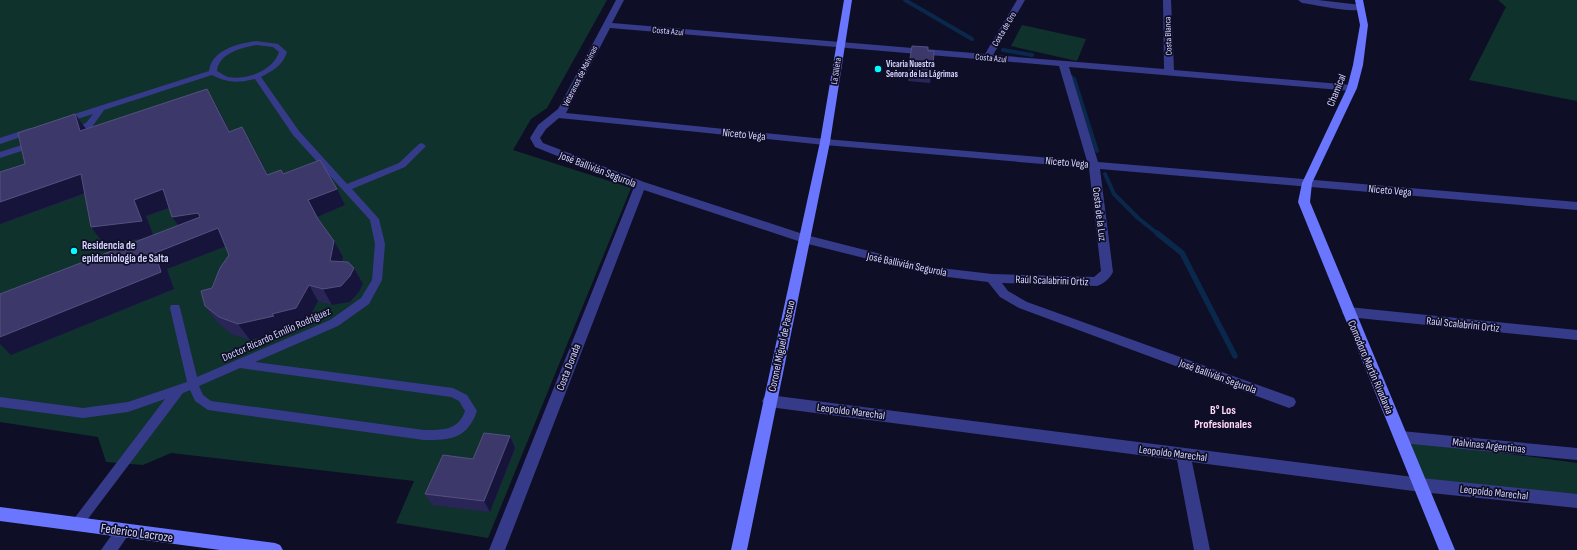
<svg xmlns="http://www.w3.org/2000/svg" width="1577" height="550" font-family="'Sofia Sans Condensed',sans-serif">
<rect width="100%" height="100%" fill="#0f0e27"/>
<!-- green -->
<g fill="#10322d">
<path d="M 0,0 L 607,0 L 547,108 L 531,119 L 513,150 L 631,188 L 488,538 L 396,523 L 414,481 L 171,453 L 143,465 L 106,462 L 98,437 L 0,422 Z"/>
<path d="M 1498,0 L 1577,0 L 1577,101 L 1469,80 L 1506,7 Z"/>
<path d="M 1022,25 L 1086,39 L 1077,61 L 1011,46 Z"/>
<path d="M 1406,440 L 1577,463 L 1577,499 L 1423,482 Z"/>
</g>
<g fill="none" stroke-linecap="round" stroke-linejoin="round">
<!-- stream-far1 -->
<g stroke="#09284b" stroke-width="4">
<path d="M 905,0 L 972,39"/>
<path d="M 1003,50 L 1032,55"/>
<path d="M 1069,75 L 1074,79 L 1097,151"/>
<path d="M 1105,174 L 1114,194 L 1138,218 L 1158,234"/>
</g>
<!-- stream -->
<path stroke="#09284b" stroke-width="5.5" d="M 1157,233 L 1182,253 L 1235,356"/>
<!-- lane -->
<g fill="#363b89" fill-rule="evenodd">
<path d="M 256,41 L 278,44 L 287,52 C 283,65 274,70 261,77 L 299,131 L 347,184 L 399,163 L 419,144 L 422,143 L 426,146 L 405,167 L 352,189 L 379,219 L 385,244 L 382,280 L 369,304 L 338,326 L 255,362 L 453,388 L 467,395 L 477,411 C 467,439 451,440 424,440 L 208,410 L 195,401 L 190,390 L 183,393 L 81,528 L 77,530 L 73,528 L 71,524 L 73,520 L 165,399 L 128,412 L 83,418 L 0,407 L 0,397 L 83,408 L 128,402 L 187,382 L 170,308 L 171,305 L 179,305 L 180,308 L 197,377 L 330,320 L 361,298 L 372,280 L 375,244 L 370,220 L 293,135 L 255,79 C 238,83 228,83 212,75 L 104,110 L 92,127 L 72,134 L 68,131 L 69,129 L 86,123 L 93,114 L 65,123 L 61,120 L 62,118 L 209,71 C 212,49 238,44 256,41 ZM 256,45 L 273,47 L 279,52 C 274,70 246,81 228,77 C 225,76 221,73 217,71 C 219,53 241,48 256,45 ZM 240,368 L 451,397 L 459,401 L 465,411 C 458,431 442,430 424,430 L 211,401 L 203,395 L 199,386 Z"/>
<path d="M 30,128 L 34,131 L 33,133 L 0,144 L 0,138 Z"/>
<path d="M 34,141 L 38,144 L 37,146 L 0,158 L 0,152 Z"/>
</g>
<!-- street -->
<g fill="#363b89" fill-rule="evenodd">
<path d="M 616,0 L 624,0 L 612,23 L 985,54 L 1017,0 L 1025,0 L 993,55 L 1164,69 L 1163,0 L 1171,0 L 1174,70 L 1352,85 L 1357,88 L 1352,91 L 1069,67 L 1098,162 L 1577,202 L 1577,210 L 1100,169 L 1113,272 C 1110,278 1104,284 1097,286 L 1002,283 L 1008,291 L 1027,302 L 1294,398 L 1296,402 L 1294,406 L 1289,408 L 1019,308 L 1000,297 L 988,282 L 932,275 L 804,243 L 644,190 L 505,550 L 489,550 L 634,187 L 535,147 L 530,138 L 538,125 L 558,109 ZM 610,28 L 1059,66 L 1087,161 L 825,139 L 566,113 ZM 559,118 L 825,145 L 1089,168 L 1101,271 L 1094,277 L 992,274 L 932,267 L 806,235 L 644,182 L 543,143 L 540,138 L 546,129 Z"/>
<path d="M 1298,0 L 1318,0 L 1361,5 L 1365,8 C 1358,15 1313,4 1302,3 Z"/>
<path d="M 1348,307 L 1577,330 L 1577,340 L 1348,317 L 1344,315 L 1342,312 L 1344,309 Z"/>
<path d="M 769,395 L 1421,478 L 1577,494 L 1577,508 L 1421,492 L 1192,462 L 1210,550 L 1194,550 L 1177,460 L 769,407 L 764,405 L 762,401 L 764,397 Z"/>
<path d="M 1401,431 L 1577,448 L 1577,460 L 1401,443 L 1396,441 L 1394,437 L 1396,433 Z"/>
<path d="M 123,524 L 128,526 L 131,531 L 118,550 L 101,550 L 118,526 Z"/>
</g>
<!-- secondary -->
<g fill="#6b76ff" fill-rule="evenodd">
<path d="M 844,0 L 852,0 L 830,142 L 747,550 L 731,550 L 820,142 Z"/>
<path d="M 1355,0 L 1363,0 L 1368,25 L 1363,65 L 1357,88 L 1312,183 L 1310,202 L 1455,550 L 1439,550 L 1298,202 L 1302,183 L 1347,88 L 1353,65 L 1360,25 Z"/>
<path d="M 0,507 L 275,543 L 280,545 L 283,550 L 220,550 L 0,521 Z"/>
</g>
</g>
<!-- wall -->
<g fill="#2a2557" fill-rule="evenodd">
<path d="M 928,51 L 933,67 L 930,83 L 908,81 L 909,65 Z"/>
<path d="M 216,105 L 230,131 L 251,143 L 268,175 L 283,174 L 337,189 L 345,205 L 317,217 L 343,257 L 342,262 L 354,268 L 363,284 L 359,292 L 350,302 L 332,305 L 318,301 L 306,324 L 283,330 L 284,332 L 250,340 L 231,334 L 217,322 L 205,306 L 212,288 L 229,255 L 226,246 L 167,269 L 174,289 L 11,355 L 145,238 L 104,244 L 91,227 L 85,194 L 0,224 L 0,172 L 25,164 L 75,114 L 86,129 ZM 169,208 L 172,217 L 179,225 L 153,235 L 146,216 Z"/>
<path d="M 510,436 L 515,448 L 490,512 L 432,505 L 425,494 L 473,459 Z"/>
</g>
<!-- shaded-wall -->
<g fill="#17143c">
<path d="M 207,89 L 216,105 L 238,148 L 229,132 Z"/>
<path d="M 75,114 L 87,130 L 80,131 Z"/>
<path d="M 242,127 L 251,143 L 276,191 L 267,175 Z"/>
<path d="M 81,174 L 94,190 L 0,224 L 0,202 Z"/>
<path d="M 163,189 L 174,206 L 146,216 L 154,237 L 104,244 L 91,227 L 134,200 Z"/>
<path d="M 337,189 L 345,205 L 317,217 L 308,200 Z"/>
<path d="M 198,213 L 209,229 L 184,233 L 172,217 Z"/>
<path d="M 218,228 L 229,245 L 167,269 L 174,289 L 11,355 L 0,344 L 0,337 L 155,253 Z"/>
<path d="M 334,241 L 343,257 L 339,278 L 330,261 Z"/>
<path d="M 354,268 L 363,284 L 359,292 L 350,302 L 332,305 L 323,289 Z"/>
<path d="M 309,285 L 318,301 L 306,324 L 283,330 L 284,332 L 250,340 L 238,324 L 272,314 Z"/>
<path d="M 510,436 L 515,448 L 490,512 L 484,501 Z"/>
</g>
<!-- building -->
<g fill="#3c3869" stroke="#545080">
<path d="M 912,46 L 928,47 L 928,51 L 934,51 L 933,67 L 909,65 Z"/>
<path d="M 207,89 L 229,132 L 242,127 L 267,175 L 281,170 L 283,174 L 320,160 L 337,189 L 308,200 L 318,219 L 334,241 L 330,261 L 348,262 L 354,268 L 350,276 L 341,286 L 323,289 L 309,285 L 296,308 L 272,314 L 274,316 L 238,324 L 219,317 L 205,306 L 201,291 L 212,288 L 220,268 L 229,255 L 218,228 L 155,253 L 161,272 L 0,337 L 0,294 L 200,217 L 198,213 L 172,217 L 163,189 L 134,200 L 142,221 L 91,227 L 81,174 L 0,202 L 0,172 L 25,164 L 18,133 L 75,114 L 80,131 Z"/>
<path d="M 484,433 L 510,436 L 484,501 L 425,494 L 443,455 L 473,459 Z"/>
</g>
<!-- markers -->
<g fill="#0ff" stroke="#0f0e27" stroke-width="1.5">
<circle cx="878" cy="69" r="4"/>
<circle cx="74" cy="251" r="4"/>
</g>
<g text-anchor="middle" stroke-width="3.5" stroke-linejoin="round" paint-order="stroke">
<!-- far-street labels -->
<g font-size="9" fill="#d5d4ff" stroke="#0f0e27">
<text transform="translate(1004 29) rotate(-59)" y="3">Costa de Oro</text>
<text transform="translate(668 31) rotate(5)" y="3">Costa Azul</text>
<text transform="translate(1168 36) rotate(-92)" y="3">Costa Blanca</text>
<text transform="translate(991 58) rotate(5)" y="3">Costa Azul</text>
<text transform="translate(836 71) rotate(-81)" y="3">La Silleta</text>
<text transform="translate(580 76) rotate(-63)" y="3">Veteranos de Malvinas</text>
</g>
<!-- far-poi labels -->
<g font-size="9" font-weight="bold" fill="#d5d4ff" stroke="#0f0e27" text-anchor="start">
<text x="886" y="67">Vicaria Nuestra<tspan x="886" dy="10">Señora de las Lágrimas</tspan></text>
</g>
<!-- street labels -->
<g font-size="11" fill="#d5d4ff" stroke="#0f0e27">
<text transform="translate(1336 90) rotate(-68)" y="4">Chamical</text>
<text transform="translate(744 134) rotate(6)" y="4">Niceto Vega</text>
<text transform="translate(1067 162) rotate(5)" y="4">Niceto Vega</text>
<text transform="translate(598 169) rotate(21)" y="4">José Ballivián Segurola</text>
<text transform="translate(1390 190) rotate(5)" y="4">Niceto Vega</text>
<text transform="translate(1100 214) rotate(83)" y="4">Costa de la Luz</text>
<text transform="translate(907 264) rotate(12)" y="4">José Ballivián Segurola</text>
<text transform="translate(1052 280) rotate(2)" y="4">Raúl Scalabrini Ortiz</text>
<text transform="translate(1463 324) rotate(6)" y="4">Raúl Scalabrini Ortiz</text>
<text transform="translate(276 334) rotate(-24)" y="4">Doctor Ricardo Emilio Rodríguez</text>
<text transform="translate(781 346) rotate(-78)" y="4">Coronel Miguel de Pascuo</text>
<text transform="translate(568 367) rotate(-69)" y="4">Costa Dorada</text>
<text transform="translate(1371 367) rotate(67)" y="4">Comodoro Martín Rivadavia</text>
<text transform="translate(1218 376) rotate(20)" y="4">José Ballivián Segurola</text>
<text transform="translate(851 411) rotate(7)" y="4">Leopoldo Marechal</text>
<text transform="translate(1489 445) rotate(6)" y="4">Malvinas Argentinas</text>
<text transform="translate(1173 453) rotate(7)" y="4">Leopoldo Marechal</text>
<text transform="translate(1494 492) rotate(6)" y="4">Leopoldo Marechal</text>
</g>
<!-- poi labels -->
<g font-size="11" font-weight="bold" fill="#d5d4ff" stroke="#0f0e27" text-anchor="start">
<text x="82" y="249">Residencia de<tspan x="82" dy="13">epidemiología de Salta</tspan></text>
</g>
<!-- neighbourhood labels -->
<g font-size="12" font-weight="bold" fill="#ffd6f4" stroke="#0f0e27">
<text x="1223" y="414">B° Los<tspan x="1223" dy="14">Profesionales</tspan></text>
</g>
<!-- near-street labels -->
<g font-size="13" fill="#d5d4ff" stroke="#0f0e27">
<text transform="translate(137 532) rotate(8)" y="5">Federico Lacroze</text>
</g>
</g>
</svg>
